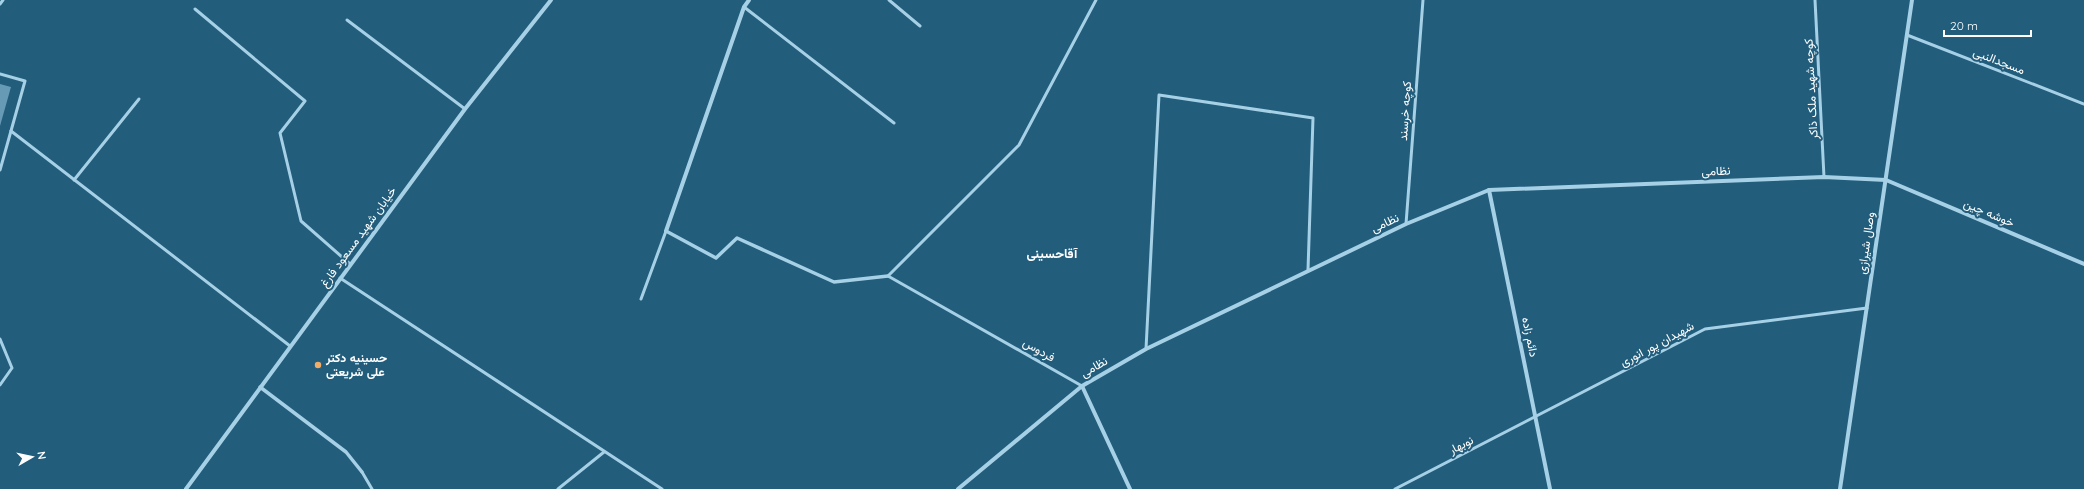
<svg xmlns="http://www.w3.org/2000/svg" width="2084" height="489" font-family="Quicksand,Vazirmatn,sans-serif">
<rect width="100%" height="100%" fill="#225d7c"/>
<!-- building -->
<path fill="#679ab4" d="M 0,84 L 11,87 L 0,126 Z"/>
<g fill="none" stroke-linecap="round" stroke-linejoin="round">
<!-- service -->
<g stroke="#a6d0e6" stroke-width="3">
<path d="M 889,0 L 920,26"/>
<path d="M 1815,0 L 1824,177"/>
<path d="M 0,4 L 3,0"/>
<path d="M 744,7 L 894,123"/>
<path d="M 195,9 L 305,101 L 280,133 L 301,221 L 350,264"/>
<path d="M 347,20 L 465,109"/>
<path d="M 1907,35 L 2084,104"/>
<path d="M 0,74 L 25,81 L 0,170"/>
<path d="M 11,131 L 290,346"/>
<path d="M 74,180 L 139,99"/>
<path d="M 1406,224 L 1423,0"/>
<path d="M 340,278 L 662,489"/>
<path d="M 641,299 L 666,231"/>
<path d="M 0,339 L 12,368 L 0,385"/>
<path d="M 1146,349 L 1159,95 L 1313,118 L 1308,270"/>
<path d="M 1082,386 L 888,276 L 1019,145 L 1096,0"/>
<path d="M 362,472 L 372,489"/>
<path d="M 558,489 L 604,452"/>
<path d="M 1395,489 L 1705,329 L 1867,308"/>
</g>
<!-- pedestrian -->
<g stroke="#a6d0e6" stroke-width="3.5">
<path d="M 666,231 L 716,258 L 737,238 L 834,282 L 888,276"/>
<path d="M 260,387 L 346,452 L 362,472"/>
</g>
<!-- minor -->
<g stroke="#a6d0e6" stroke-width="4">
<path d="M 1489,190 L 1550,489"/>
<path d="M 666,231 L 744,7 L 749,0"/>
<path d="M 1082,386 L 1130,489"/>
<path d="M 186,489 L 465,109 L 551,0"/>
<path d="M 958,489 L 1082,386 L 1146,349 L 1406,224 L 1489,190 L 1824,177 L 1886,180 L 2084,264"/>
<path d="M 1840,489 L 1912,0"/>
</g>
</g>
<!-- markers -->
<circle fill="#f1ac68" stroke="#225d7c" stroke-width="1.5" cx="318" cy="365" r="4"/>
<g text-anchor="middle" stroke-width="4" stroke-linejoin="round" paint-order="stroke">
<!-- street labels -->
<g font-size="12" fill="#fff" stroke="#225d7c">
<text transform="translate(1999 61) rotate(21)" y="4">مسجدالنبی</text>
<text transform="translate(1811 89) rotate(-93)" y="4">کوچه شهید ملک ذاکر</text>
<text transform="translate(1405 111) rotate(-86)" y="4">کوچه خرسند</text>
<text transform="translate(1716 171) rotate(-2)" y="4">نظامی</text>
<text transform="translate(1989 213) rotate(23)" y="4">خوشه چین</text>
<text transform="translate(1385 223) rotate(-25)" y="4">نظامی</text>
<text transform="translate(358 237) rotate(-54)" y="4">خیابان شهید مسعود فارغ</text>
<text transform="translate(1866 243) rotate(-82)" y="4">وصال شیرازی</text>
<text transform="translate(1530 337) rotate(78)" y="4">دائم زاده</text>
<text transform="translate(1657 344) rotate(-28)" y="4">شهیدان پور انوری</text>
<text transform="translate(1039 350) rotate(30)" y="4">فردوس</text>
<text transform="translate(1094 367) rotate(-30)" y="4">نظامی</text>
<text transform="translate(1461 445) rotate(-27)" y="4">نوبهار</text>
</g>
<!-- poi labels -->
<g font-size="12" font-weight="bold" fill="#fff" stroke="#225d7c" text-anchor="start">
<text x="326" y="362">حسینیه دکتر<tspan x="326" dy="14">علی شریعتی</tspan></text>
</g>
<!-- neighbourhood labels -->
<g font-size="13" font-weight="bold" fill="#fff" stroke="#225d7c">
<text x="1052" y="258">آقاحسینی</text>
</g>
</g>
<!-- north arrow -->
<g transform="translate(32 457) rotate(81)" stroke="#225d7c" stroke-width="3" paint-order="stroke">
<path d="M0-3L7 15L0 10L-7 15Z" fill="#ffffff"/>
<text y="-6" font-size="11" font-weight="bold" text-anchor="middle" fill="#ffffff">N</text>
</g>
<!-- scale -->
<path d="M1944 30v6h87v-6" fill="none" stroke="#ffffff" stroke-width="2"/>
<text x="1950" y="30" font-size="12" fill="#ffffff" stroke="#225d7c" stroke-width="3" paint-order="stroke">20 m</text>
</svg>
